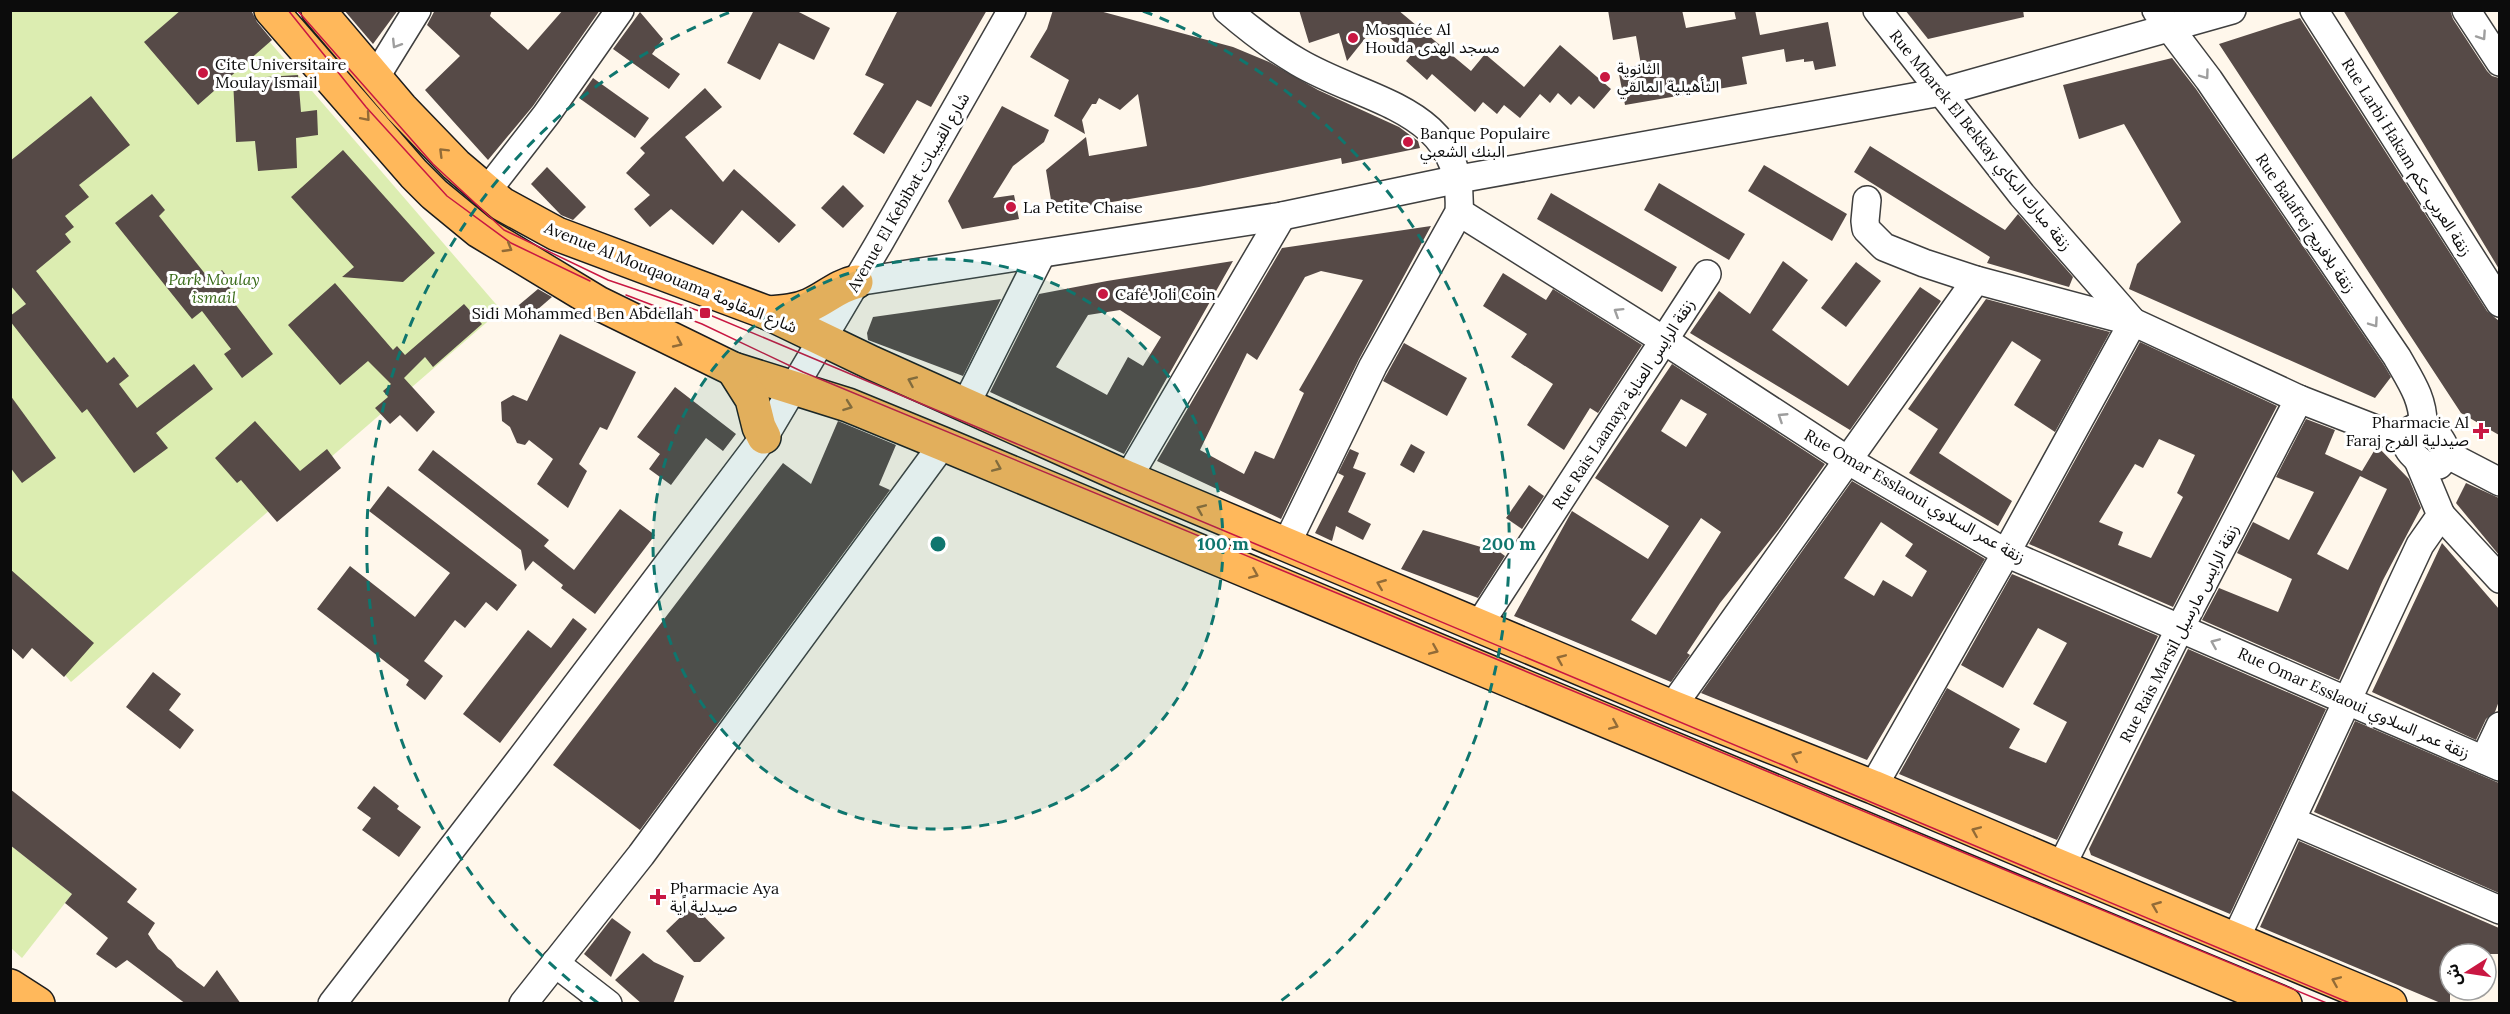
<svg xmlns="http://www.w3.org/2000/svg" width="2510" height="1014" font-family="Lora,'Noto Sans Arabic',serif">
<rect width="100%" height="100%" fill="#fff7eb"/>
<!-- green -->
<g fill="#dcedb1">
<path d="M 10,11 L 243,11 L 501,310 L 71,682 L 11,611 Z"/>
<path d="M 10,845 L 72,894 L 22,958 L 11,948 Z"/>
</g>
<!-- building -->
<g fill="#564a47" fill-rule="evenodd">
<path d="M 181,10 L 251,10 L 257,22 L 272,40 L 198,105 L 144,42 Z"/>
<path d="M 344,10 L 398,10 L 373,44 Z"/>
<path d="M 435,10 L 492,10 L 490,16 L 528,50 L 563,10 L 600,10 L 533,106 L 488,160 L 425,90 L 460,56 L 427,25 Z"/>
<path d="M 754,10 L 795,10 L 830,28 L 814,60 L 779,43 L 760,80 L 727,63 Z"/>
<path d="M 898,10 L 987,10 L 931,107 L 917,100 L 884,154 L 853,134 L 884,84 L 865,75 Z"/>
<path d="M 1053,10 L 1096,10 L 1233,47 L 1269,62 L 1318,90 L 1399,127 L 1418,141 L 1420,148 L 1342,164 L 1341,158 L 1199,187 L 1060,211 L 1052,206 L 1046,170 L 1086,137 L 1089,156 L 1147,146 L 1138,94 L 1120,110 L 1099,98 L 1096,104 L 1092,104 L 1082,120 L 1085,134 L 1054,116 L 1069,80 L 1030,57 L 1047,29 Z"/>
<path d="M 1299,10 L 1398,10 L 1471,71 L 1485,54 L 1524,87 L 1560,45 L 1611,89 L 1594,109 L 1579,96 L 1571,105 L 1558,93 L 1550,103 L 1540,94 L 1520,118 L 1504,105 L 1497,114 L 1483,102 L 1475,112 L 1432,74 L 1427,80 L 1406,61 L 1411,55 L 1375,26 L 1347,61 L 1339,33 L 1309,43 Z"/>
<path d="M 1608,10 L 1682,10 L 1686,28 L 1736,19 L 1734,10 L 1755,10 L 1760,35 L 1828,22 L 1836,66 L 1815,70 L 1813,61 L 1804,62 L 1804,59 L 1786,62 L 1784,49 L 1742,57 L 1747,84 L 1625,105 L 1618,69 L 1641,65 L 1636,36 L 1613,40 Z"/>
<path d="M 1905,10 L 2023,10 L 2024,17 L 1928,39 Z"/>
<path d="M 2343,10 L 2450,10 L 2453,19 L 2487,71 L 2492,76 L 2499,78 L 2499,269 Z"/>
<path d="M 640,12 L 663,39 L 652,54 L 680,74 L 669,89 L 613,49 Z"/>
<path d="M 2300,18 L 2487,311 L 2499,321 L 2499,435 L 2461,413 L 2219,44 Z"/>
<path d="M 2172,58 L 2196,89 L 2384,365 L 2391,377 L 2375,398 L 2129,289 L 2137,264 L 2181,222 L 2124,124 L 2079,139 L 2063,85 Z"/>
<path d="M 298,75 L 301,112 L 317,110 L 318,135 L 296,138 L 297,168 L 258,171 L 255,141 L 236,142 L 233,79 Z"/>
<path d="M 593,78 L 649,118 L 635,138 L 579,98 Z"/>
<path d="M 705,88 L 722,107 L 685,137 L 723,182 L 734,169 L 796,225 L 779,243 L 742,210 L 713,245 L 671,209 L 650,227 L 634,209 L 650,195 L 626,173 L 645,153 L 640,148 Z"/>
<path d="M 91,96 L 130,145 L 79,185 L 89,197 L 65,216 L 74,227 L 65,234 L 71,242 L 36,271 L 107,363 L 114,357 L 129,376 L 119,384 L 137,408 L 194,364 L 213,389 L 156,433 L 168,448 L 134,473 L 87,409 L 82,413 L 10,321 L 10,316 L 26,304 L 10,285 L 10,161 Z"/>
<path d="M 1002,106 L 1049,130 L 1044,142 L 1013,166 L 993,198 L 1014,195 L 1019,219 L 962,229 L 948,201 Z"/>
<path d="M 1870,146 L 2005,230 L 2018,214 L 2073,277 L 2069,287 L 1987,263 L 1990,257 L 1854,172 Z"/>
<path d="M 343,150 L 435,253 L 403,282 L 342,277 L 354,267 L 291,197 Z"/>
<path d="M 1764,165 L 1847,214 L 1832,241 L 1748,191 Z"/>
<path d="M 547,167 L 586,207 L 573,220 L 561,215 L 531,184 Z"/>
<path d="M 1659,183 L 1745,234 L 1729,260 L 1644,210 Z"/>
<path d="M 843,185 L 864,206 L 843,228 L 821,208 Z"/>
<path d="M 1551,193 L 1677,267 L 1662,292 L 1537,219 Z"/>
<path d="M 152,194 L 165,210 L 159,216 L 210,280 L 222,270 L 234,285 L 226,292 L 273,354 L 242,378 L 224,354 L 231,349 L 202,311 L 192,319 L 115,223 Z"/>
<path d="M 1431,226 L 1359,359 L 1281,519 L 1157,461 L 1282,248 ZM 1321,271 L 1363,280 L 1299,390 L 1304,393 L 1274,459 L 1255,451 L 1244,474 L 1200,450 L 1247,353 L 1257,360 L 1305,277 Z"/>
<path d="M 1233,261 L 1124,454 L 990,392 L 1039,294 L 1107,281 ZM 1120,310 L 1161,337 L 1143,366 L 1128,357 L 1107,395 L 1056,367 L 1088,315 Z"/>
<path d="M 1783,261 L 1808,280 L 1772,330 L 1848,386 L 1920,287 L 1941,301 L 1850,430 L 1690,333 L 1719,291 L 1750,314 Z"/>
<path d="M 1856,262 L 1881,281 L 1846,327 L 1821,308 Z"/>
<path d="M 1503,273 L 1546,300 L 1553,289 L 1642,345 L 1598,413 L 1590,408 L 1564,450 L 1527,425 L 1553,384 L 1511,357 L 1527,334 L 1483,306 Z"/>
<path d="M 335,283 L 393,350 L 397,346 L 405,355 L 464,304 L 482,324 L 433,367 L 425,357 L 404,378 L 435,412 L 417,432 L 400,415 L 390,424 L 375,408 L 388,397 L 383,391 L 391,384 L 368,361 L 340,385 L 288,325 Z"/>
<path d="M 538,289 L 552,297 L 523,322 L 513,310 Z"/>
<path d="M 1001,299 L 963,376 L 868,340 L 867,333 L 873,317 Z"/>
<path d="M 1986,299 L 2110,332 L 2055,432 L 2014,405 L 2041,360 L 2012,341 L 1939,453 L 2012,501 L 1998,526 L 1909,473 L 1938,429 L 1908,409 Z"/>
<path d="M 560,334 L 636,372 L 607,430 L 600,427 L 579,464 L 587,471 L 568,508 L 537,484 L 553,459 L 529,440 L 525,445 L 517,443 L 510,427 L 502,421 L 501,402 L 513,395 L 527,401 Z"/>
<path d="M 2140,342 L 2277,406 L 2173,607 L 2029,544 ZM 2159,439 L 2195,455 L 2177,493 L 2183,497 L 2151,558 L 2118,545 L 2123,532 L 2099,522 L 2135,464 L 2143,468 Z"/>
<path d="M 1404,343 L 1467,378 L 1447,416 L 1383,381 Z"/>
<path d="M 1672,364 L 1825,464 L 1779,529 L 1720,603 L 1687,653 L 1690,655 L 1671,682 L 1514,616 L 1572,511 L 1648,559 L 1669,526 L 1595,478 ZM 1681,399 L 1707,414 L 1686,447 L 1661,431 ZM 1701,518 L 1721,532 L 1656,635 L 1631,620 Z"/>
<path d="M 675,387 L 736,434 L 723,451 L 706,438 L 671,485 L 649,469 L 660,454 L 637,437 Z"/>
<path d="M 10,395 L 56,458 L 22,483 L 10,467 Z"/>
<path d="M 2306,419 L 2335,430 L 2325,454 L 2362,471 L 2377,446 L 2409,479 L 2421,508 L 2383,580 L 2339,680 L 2202,620 L 2219,588 L 2278,612 L 2292,579 L 2237,553 L 2253,522 L 2289,540 L 2314,492 L 2276,477 ZM 2360,476 L 2387,489 L 2348,570 L 2317,554 Z"/>
<path d="M 255,421 L 300,471 L 327,449 L 341,468 L 277,522 L 241,480 L 237,483 L 215,458 Z"/>
<path d="M 838,421 L 896,445 L 879,485 L 890,490 L 640,830 L 553,765 L 783,463 L 811,484 Z"/>
<path d="M 1411,444 L 1425,452 L 1414,473 L 1400,465 Z"/>
<path d="M 1350,449 L 1359,453 L 1353,468 L 1366,473 L 1348,512 L 1371,524 L 1363,540 L 1336,526 L 1332,541 L 1315,533 L 1344,476 L 1338,473 Z"/>
<path d="M 433,450 L 549,540 L 544,546 L 574,570 L 620,509 L 655,535 L 595,614 L 561,588 L 563,585 L 533,561 L 525,571 L 521,550 L 418,470 Z"/>
<path d="M 1852,481 L 1985,559 L 1867,760 L 1701,693 ZM 1881,522 L 1913,544 L 1905,556 L 1927,571 L 1912,597 L 1883,580 L 1874,596 L 1844,578 Z"/>
<path d="M 2466,483 L 2499,498 L 2499,555 L 2456,503 Z"/>
<path d="M 1529,485 L 1544,496 L 1522,529 L 1506,518 Z"/>
<path d="M 388,486 L 517,585 L 497,611 L 486,602 L 465,628 L 455,620 L 424,661 L 443,676 L 425,700 L 406,685 L 409,680 L 317,609 L 350,566 L 415,617 L 450,573 L 369,511 Z"/>
<path d="M 1423,530 L 1481,547 L 1485,541 L 1505,556 L 1478,598 L 1401,569 Z"/>
<path d="M 2442,543 L 2499,609 L 2499,701 L 2495,712 L 2486,719 L 2476,740 L 2372,692 Z"/>
<path d="M 10,569 L 94,643 L 64,677 L 32,648 L 23,659 L 10,647 Z"/>
<path d="M 2012,574 L 2158,636 L 2057,840 L 1899,774 L 1947,688 L 2020,729 L 2009,748 L 2046,763 L 2067,722 L 2033,704 L 2067,643 L 2038,628 L 2003,688 L 1961,665 Z"/>
<path d="M 573,618 L 587,629 L 500,743 L 463,714 L 528,630 L 551,648 Z"/>
<path d="M 2188,649 L 2326,709 L 2230,914 L 2091,855 L 2089,849 Z"/>
<path d="M 153,672 L 181,694 L 169,710 L 194,730 L 180,749 L 126,707 Z"/>
<path d="M 2355,721 L 2499,783 L 2499,893 L 2314,812 Z"/>
<path d="M 374,786 L 399,806 L 397,809 L 421,827 L 399,857 L 362,830 L 371,818 L 357,808 Z"/>
<path d="M 10,789 L 137,889 L 127,902 L 155,923 L 148,934 L 158,949 L 171,959 L 177,967 L 204,987 L 217,970 L 241,1004 L 186,1004 L 127,960 L 116,968 L 96,954 L 108,938 L 65,903 L 72,894 L 10,845 Z"/>
<path d="M 2299,841 L 2499,928 L 2499,954 L 2450,954 L 2450,1004 L 2443,1004 L 2260,927 Z"/>
<path d="M 693,905 L 725,938 L 700,962 L 694,962 L 666,931 Z"/>
<path d="M 612,918 L 631,932 L 611,977 L 584,954 Z"/>
<path d="M 643,953 L 654,962 L 684,976 L 673,1004 L 642,1004 L 615,980 Z"/>
</g>
<g fill="none" stroke-linecap="round" stroke-linejoin="round">
<!-- minor casing -->
<g stroke="#3f3f3f" stroke-width="30">
<g id="minor">
<path d="M 1227,10 C 1249,29 1274,48 1298,62 C 1369,104 1465,107 1459,212 L 1373,366 L 1286,545"/>
<path d="M 2156,10 L 2209,80 L 2397,357 C 2410,380 2424,399 2423,426"/>
<path d="M 2314,10 L 2500,303"/>
<path d="M 2466,10 L 2500,62"/>
<path d="M 375,78 L 417,10"/>
<path d="M 486,192 L 546,115 L 620,10"/>
<path d="M 1867,200 L 1865,221 L 1866,229 L 1884,247 L 1924,263 L 1976,280 L 2133,322 L 2299,399 L 2404,440"/>
<path d="M 1459,212 L 1665,341 L 1849,461 L 2006,553 L 2500,767"/>
<path d="M 856,282 L 1282,216 L 1459,179 L 1941,92 L 2232,10"/>
<path d="M 965,406 L 1041,255"/>
<path d="M 2418,426 C 2435,428 2442,439 2448,455 L 2439,465 L 2425,465 C 2413,456 2402,447 2407,432 Z"/>
<path d="M 2448,455 L 2500,482"/>
<path d="M 1128,478 L 1282,216"/>
<path d="M 2441,515 L 2500,579"/>
<path d="M 1479,625 L 1707,274"/>
<path d="M 1672,707 L 1976,280"/>
<path d="M 2484,760 L 2500,726"/>
<path d="M 1873,787 L 2006,553 L 2133,322 L 2022,195 L 1877,10"/>
<path d="M 2292,821 L 2500,910"/>
<path d="M 2061,867 L 2180,628 L 2299,399"/>
<path d="M 2236,938 L 2420,545 L 2441,515 L 2418,460"/>
<path d="M 555,963 L 608,1004"/>
<path d="M 332,1004 L 519,761 L 764,437 L 878,245 L 1012,10"/>
<path d="M 523,1004 L 641,855 L 943,444"/>
</g>
</g>
<!-- major casing -->
<g stroke="#1d1d1d" stroke-width="36">
<g id="major">
<path d="M 271,10 L 414,174 L 434,194 L 479,231 L 598,303 L 733,369 L 848,405 L 943,444 L 2285,1004"/>
<path d="M 318,10 L 401,108 L 456,165 L 502,204 L 557,234 L 768,313 L 872,363 L 1128,478 L 1672,707 L 1873,787 L 2061,867 L 2390,1004"/>
<path d="M 768,313 C 783,312 797,311 810,305 C 826,298 838,286 856,282"/>
<path d="M 733,369 L 752,399 L 759,427 L 764,437"/>
<path d="M 10,986 L 38,1004"/>
</g>
</g>
<!-- minor -->
<use href="#minor" stroke="#fff" stroke-width="27"/>
<!-- major -->
<use href="#major" stroke="#ffb85b" stroke-width="33"/>
<!-- tram -->
<g stroke="#c91742" stroke-width="1.5">
<path d="M 288,10 L 366,107 L 447,196 L 511,243 L 590,281"/>
<path d="M 297,10 L 433,164 L 504,230 L 608,280 L 705,313 L 2352,1004"/>
<path d="M 626,295 L 702,324 L 803,372 L 2329,1004"/>
</g>
</g>
<!-- one-way arrows -->
<defs><path id="oneway-chevron" d="M-2-3.5L2.5 0L-2 3.5" fill="none" stroke-width="1.6" stroke-linecap="round" stroke-linejoin="round" transform="scale(1.5)"/></defs>
<g stroke="#9e9e9e">
<use href="#oneway-chevron" transform="translate(2482 36) rotate(56)"/>
<use href="#oneway-chevron" transform="translate(396 44) rotate(122)"/>
<use href="#oneway-chevron" transform="translate(2205 75) rotate(54)"/>
<use href="#oneway-chevron" transform="translate(1618 312) rotate(-148)"/>
<use href="#oneway-chevron" transform="translate(2374 323) rotate(55)"/>
<use href="#oneway-chevron" transform="translate(1782 417) rotate(-147)"/>
<use href="#oneway-chevron" transform="translate(2215 643) rotate(-157)"/>
</g>
<g stroke="#926b37">
<use href="#oneway-chevron" transform="translate(366 117) rotate(49)"/>
<use href="#oneway-chevron" transform="translate(443 152) rotate(-135)"/>
<use href="#oneway-chevron" transform="translate(508 248) rotate(31)"/>
<use href="#oneway-chevron" transform="translate(678 343) rotate(25)"/>
<use href="#oneway-chevron" transform="translate(912 381) rotate(-156)"/>
<use href="#oneway-chevron" transform="translate(848 406) rotate(20)"/>
<use href="#oneway-chevron" transform="translate(997 467) rotate(23)"/>
<use href="#oneway-chevron" transform="translate(1201 509) rotate(-157)"/>
<use href="#oneway-chevron" transform="translate(1254 574) rotate(23)"/>
<use href="#oneway-chevron" transform="translate(1381 584) rotate(-158)"/>
<use href="#oneway-chevron" transform="translate(1434 650) rotate(23)"/>
<use href="#oneway-chevron" transform="translate(1561 659) rotate(-157)"/>
<use href="#oneway-chevron" transform="translate(1614 725) rotate(23)"/>
<use href="#oneway-chevron" transform="translate(1796 756) rotate(-158)"/>
<use href="#oneway-chevron" transform="translate(1976 831) rotate(-157)"/>
<use href="#oneway-chevron" transform="translate(2156 906) rotate(-158)"/>
<use href="#oneway-chevron" transform="translate(2336 981) rotate(-157)"/>
</g>
<!-- distance rings -->
<circle cx="938" cy="544" r="285" fill="#0f766e" fill-opacity=".12"/>
<g fill="none" stroke="#0f766e" stroke-width="3" stroke-dasharray="10 8">
<circle cx="938" cy="544" r="285"/>
<path d="M598 1003A571 571 0 0 1 733 11M1143 11A571 571 0 0 1 1278 1003"/>
</g>
<!-- markers -->
<g fill="#c91742" stroke="#fff" stroke-width="2">
<circle cx="1353" cy="38" r="6"/>
<circle cx="203" cy="73" r="6"/>
<circle cx="1605" cy="77" r="6"/>
<circle cx="1408" cy="142" r="6"/>
<circle cx="1011" cy="207" r="6"/>
<circle cx="1103" cy="294" r="6"/>
<rect x="699" y="307" width="12" height="12" rx="3"/>
<path d="M2478 422h6v6h6v6h-6v6h-6v-6h-6v-6h6z"/>
<path d="M655 888h6v6h6v6h-6v6h-6v-6h-6v-6h6z"/>
</g>
<g text-anchor="middle" stroke-width="6" stroke-linejoin="round" paint-order="stroke">
<!-- poi labels -->
<g font-size="16" fill="#0c0c0c" stroke="#fff" text-anchor="start">
<text x="1365" y="35">Mosquée Al<tspan x="1365" dy="18">Houda مسجد الهدى</tspan></text>
<text x="215" y="70">Cite Universitaire<tspan x="215" dy="18">Moulay Ismail</tspan></text>
<text x="1617" y="74">الثانوية<tspan x="1617" dy="18">التأهيلية المالقي</tspan></text>
<text x="1420" y="139">Banque Populaire<tspan x="1420" dy="18">البنك الشعبي</tspan></text>
<text x="1023" y="213">La Petite Chaise</text>
<text x="1115" y="300">Café Joli Coin</text>
<text x="693" y="319" text-anchor="end">Sidi Mohammed Ben Abdellah</text>
<text x="2469" y="428" text-anchor="end">Pharmacie Al<tspan x="2469" dy="18">Faraj صيدلية الفرج</tspan></text>
<text x="670" y="894">Pharmacie Aya<tspan x="670" dy="18">صيدلية اًية</tspan></text>
</g>
<!-- street labels -->
<g font-size="16" fill="#0c0c0c" stroke="#fff">
<text transform="translate(1981 140) rotate(51)" y="6">Rue Mbarek El Bekkay زنقة مبارك البكاي</text>
<text transform="translate(2407 157) rotate(58)" y="6">Rue Larbi Hakam زنقة العربي حكم</text>
<text transform="translate(908 192) rotate(-60)" y="6">Avenue El Kebibat شارع القبيبات</text>
<text transform="translate(2306 223) rotate(56)" y="6">Rue Balafrej زنقة بلافريج</text>
<text transform="translate(671 277) rotate(22)" y="6">Avenue Al Mouqaouama شارع المقاومة</text>
<text transform="translate(1623 404) rotate(-57)" y="6">Rue Rais Laanaya زنقة الرايس العناية</text>
<text transform="translate(1915 496) rotate(30)" y="6">Rue Omar Esslaoui زنقة عمر السلاوي</text>
<text transform="translate(2179 633) rotate(-63)" y="6">Rue Rais Marsil زنقة الرايس مارسيل</text>
<text transform="translate(2354 703) rotate(24)" y="6">Rue Omar Esslaoui زنقة عمر السلاوي</text>
</g>
<!-- park labels -->
<g font-size="16" font-style="italic" fill="#386a17" stroke="#fff">
<text x="214" y="285">Park Moulay<tspan x="214" dy="18">ismail</tspan></text>
</g>
</g>
<circle cx="938" cy="544" r="9" fill="#0f766e" stroke="#fff" stroke-width="3"/>
<g font-size="18" text-anchor="middle" font-weight="bold" fill="#0f766e" stroke="#fff" stroke-width="6" stroke-linejoin="round" paint-order="stroke">
<text x="1223" y="550">100 m</text>
<text x="1509" y="550">200 m</text>
</g>
<!-- border -->
<rect width="2510" height="1014" fill="none" stroke="#0c0c0c" stroke-width="24"/>
<!-- north arrow -->
<g transform="translate(2468 972) rotate(258)"><circle r="28" fill="#ffffff" stroke="#9e9e9e" stroke-width="1.5"/>
<path d="M0-4.5L10 22L0 15L-10 22Z" fill="#c91742"/>
<text y="-9" font-size="16" font-weight="bold" text-anchor="middle" fill="#0c0c0c">ش</text>
</g>
</svg>
